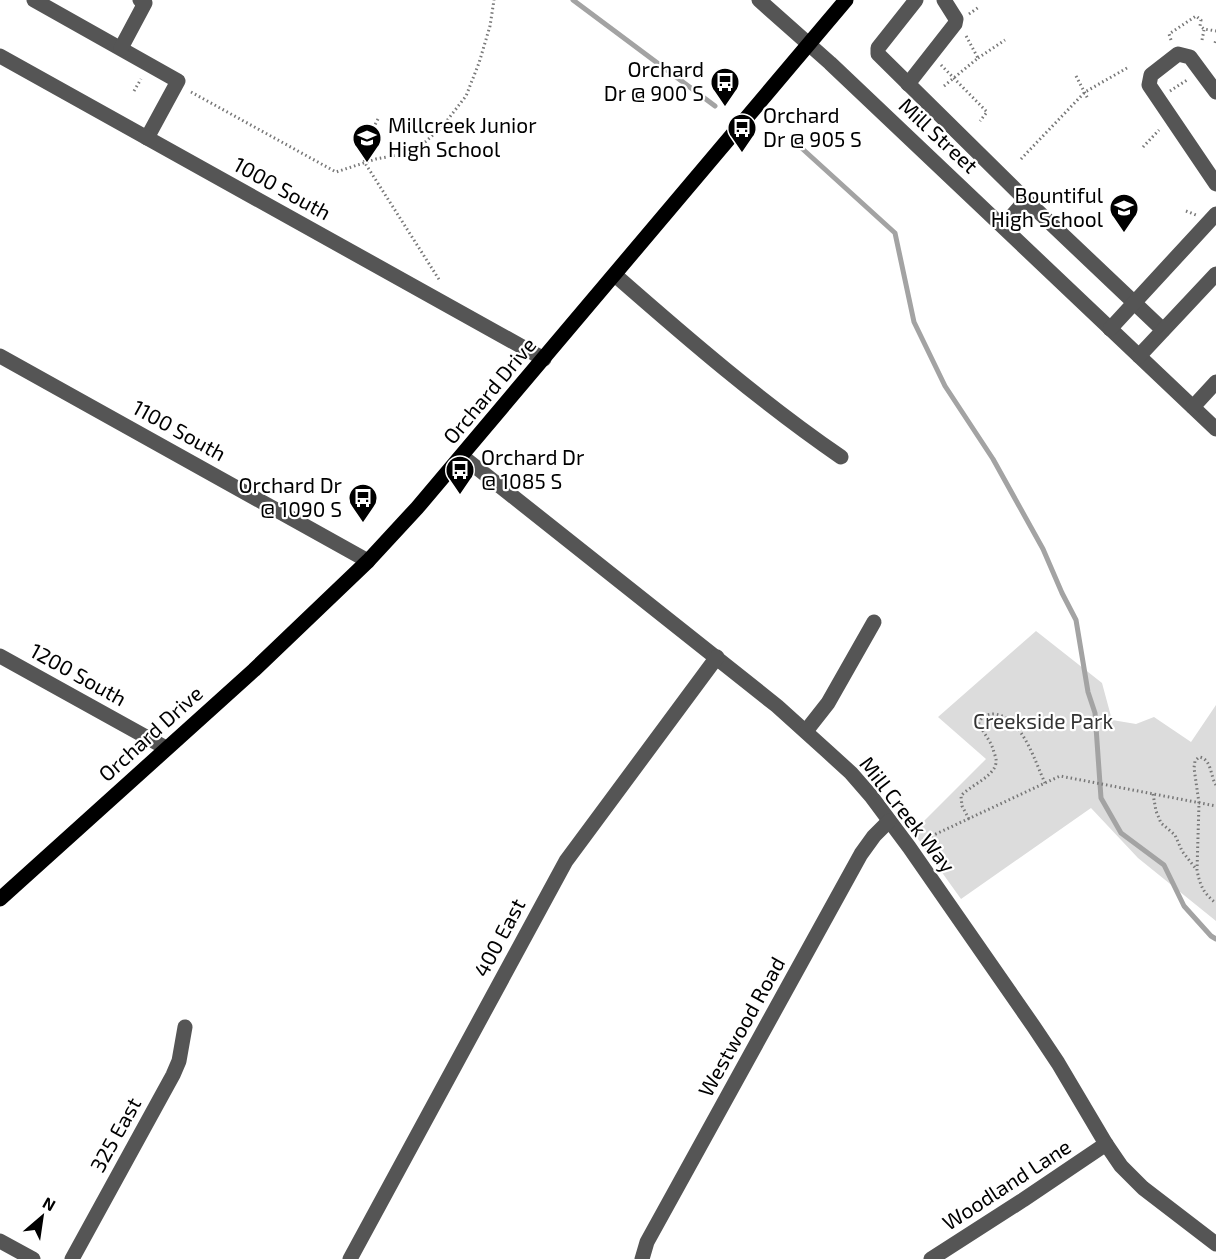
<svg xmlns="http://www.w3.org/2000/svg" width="1216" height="1259" font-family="'Exo 2',sans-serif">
<rect width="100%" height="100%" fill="#fff"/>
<!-- green -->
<path fill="#dcdcdc" d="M 1036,631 L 1102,683 L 1112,720 L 1136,724 L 1154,717 L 1191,742 L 1216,705 L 1216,921 L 1138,858 L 1091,808 L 961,899 L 913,832 L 986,759 L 938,717 Z"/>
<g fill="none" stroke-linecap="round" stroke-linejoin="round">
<!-- stream -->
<g stroke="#a3a3a3" stroke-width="5">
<path d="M 573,0 L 715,106"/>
<path d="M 796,143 L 895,233 L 914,322 L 945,386 L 993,459 L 1043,549 L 1062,593 L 1076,620 L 1088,692 L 1095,713 L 1101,798 L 1121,833 L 1164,865 L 1184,906 L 1211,936 L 1216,939"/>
</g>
<!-- path -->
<g stroke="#777" stroke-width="3" stroke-dasharray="1.5 3" stroke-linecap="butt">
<path d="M 969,14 L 979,7"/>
<path d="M 1171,40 L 1169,34 L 1196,16 L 1201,20 L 1200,26 L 1204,29 L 1216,31"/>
<path d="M 1202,40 L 1204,30"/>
<path d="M 1215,43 L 1216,40"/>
<path d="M 978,58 L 1005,40"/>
<path d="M 941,65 L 987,112 L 980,121"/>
<path d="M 1076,76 L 1088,99"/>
<path d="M 944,86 L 978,58 L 965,34"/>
<path d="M 134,91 L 141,79"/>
<path d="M 1170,91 L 1187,80"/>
<path d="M 191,92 L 336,172 L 376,159 L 414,152 L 442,127 L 466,96 L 479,63 L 490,26 L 494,0"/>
<path d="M 378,119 L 362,150 L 365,163 L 440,281"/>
<path d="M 1143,147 L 1159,130"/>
<path d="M 1021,159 L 1085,92 L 1127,68"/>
<path d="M 1186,211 L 1196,215"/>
<path d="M 1216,785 C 1210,776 1212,759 1199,757 L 1195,761 L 1194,768 L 1199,803 L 1197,870 C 1200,885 1203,893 1216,903"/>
<path d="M 1153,794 L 1156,811 L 1161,823 L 1175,835 L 1182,851 L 1196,869"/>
<path d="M 969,819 L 962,806 L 961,796 C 969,786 994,777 996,763 C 997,759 994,753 993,749 C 990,739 982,732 979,723 C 982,716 987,714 994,714 C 1022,716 1035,762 1045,783"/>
<path d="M 923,840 L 1060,776 L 1216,806"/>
</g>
<!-- minor -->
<g stroke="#555" stroke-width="15">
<path d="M 34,0 L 178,81 L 147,138"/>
<path d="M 759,0 L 830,63 L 1216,429"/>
<path d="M 916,0 L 878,48 L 878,54 L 1026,200 L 1163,330"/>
<path d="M 121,48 L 145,3 L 140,0"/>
<path d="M 0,56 L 544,359"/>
<path d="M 908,84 L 955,24 L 956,19 L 944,0"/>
<path d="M 1216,92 L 1190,57 L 1178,54 L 1151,75 L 1149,85 L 1216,184"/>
<path d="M 1003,226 L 1026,200"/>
<path d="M 615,275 C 688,339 761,402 841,457"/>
<path d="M 1110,329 L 1216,214"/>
<path d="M 0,356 L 368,561"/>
<path d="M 1139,356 L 1216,274"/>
<path d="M 1193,407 L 1216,382"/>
<path d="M 462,456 L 777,706 L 828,752 L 851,773 L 871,796 L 909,847 L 1034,1027 L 1058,1063 L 1106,1144 L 1121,1166 L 1143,1188 L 1216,1244"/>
<path d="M 0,656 L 166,748"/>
<path d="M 806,731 L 828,703 L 874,622"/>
<path d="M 0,1241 L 33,1259"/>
<path d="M 72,1259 L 173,1075 L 179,1061 L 185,1027"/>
<path d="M 350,1259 L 566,861 L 717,657"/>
<path d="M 642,1259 L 647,1242 L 861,854 L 874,836 L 889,821"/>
<path d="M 931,1259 L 1023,1200 L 1106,1144"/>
</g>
<!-- major -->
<path stroke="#000" stroke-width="15" d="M 0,899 L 254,670 L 368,561 L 417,508 L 846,0"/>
</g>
<!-- icons -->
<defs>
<g id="bus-pin" transform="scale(1.5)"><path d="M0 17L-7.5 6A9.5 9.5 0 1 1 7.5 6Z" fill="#000" stroke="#fff"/><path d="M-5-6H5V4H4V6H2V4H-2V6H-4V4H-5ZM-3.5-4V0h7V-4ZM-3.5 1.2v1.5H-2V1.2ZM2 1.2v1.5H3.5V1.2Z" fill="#fff"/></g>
<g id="school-pin" transform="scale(1.5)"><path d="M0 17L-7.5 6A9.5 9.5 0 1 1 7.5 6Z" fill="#000" stroke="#fff"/><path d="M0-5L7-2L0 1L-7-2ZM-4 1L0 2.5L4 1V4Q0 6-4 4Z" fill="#fff"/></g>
</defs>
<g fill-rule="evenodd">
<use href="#bus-pin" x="725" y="82"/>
<use href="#bus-pin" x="742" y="128"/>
<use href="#school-pin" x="367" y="138"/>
<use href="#school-pin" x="1124" y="208"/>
<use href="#bus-pin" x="460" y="470"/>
<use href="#bus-pin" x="363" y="498"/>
</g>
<g text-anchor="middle" stroke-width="4.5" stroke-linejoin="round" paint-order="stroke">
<!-- poi labels -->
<g font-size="21" fill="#000" stroke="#fff" text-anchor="end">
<text x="704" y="77">Orchard<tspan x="704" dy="24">Dr @ 900 S</tspan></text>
<text x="763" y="123" text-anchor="start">Orchard<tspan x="763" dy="24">Dr @ 905 S</tspan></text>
<text x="388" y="133" text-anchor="start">Millcreek Junior<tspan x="388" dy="24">High School</tspan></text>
<text x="1103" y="203">Bountiful<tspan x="1103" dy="24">High School</tspan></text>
<text x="481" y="465" text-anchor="start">Orchard Dr<tspan x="481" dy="24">@ 1085 S</tspan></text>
<text x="342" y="493">Orchard Dr<tspan x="342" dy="24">@ 1090 S</tspan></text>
</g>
<!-- street labels -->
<g font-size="21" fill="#000" stroke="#fff">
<text transform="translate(938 136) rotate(43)" y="7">Mill Street</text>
<text transform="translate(282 189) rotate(29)" y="7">1000 South</text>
<text transform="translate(490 391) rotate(-50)" y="7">Orchard Drive</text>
<text transform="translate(179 431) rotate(29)" y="7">1100 South</text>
<text transform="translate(78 675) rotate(29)" y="7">1200 South</text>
<text transform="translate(151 734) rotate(-42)" y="7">Orchard Drive</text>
<text transform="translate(907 815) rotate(52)" y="7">Mill Creek Way</text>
<text transform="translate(500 938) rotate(-62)" y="7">400 East</text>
<text transform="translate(742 1027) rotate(-61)" y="7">Westwood Road</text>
<text transform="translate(116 1135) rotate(-61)" y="7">325 East</text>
<text transform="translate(1007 1185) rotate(-33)" y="7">Woodland Lane</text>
</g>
<!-- park labels -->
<g font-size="21" fill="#333" stroke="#fff">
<text x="1043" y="729">Creekside Park</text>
</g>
</g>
<!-- north arrow -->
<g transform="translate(42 1217) rotate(29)" stroke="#ffffff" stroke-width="4.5" paint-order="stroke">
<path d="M0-4.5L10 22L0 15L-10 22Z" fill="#000000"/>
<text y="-9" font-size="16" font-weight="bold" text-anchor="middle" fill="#000000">N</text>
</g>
</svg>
